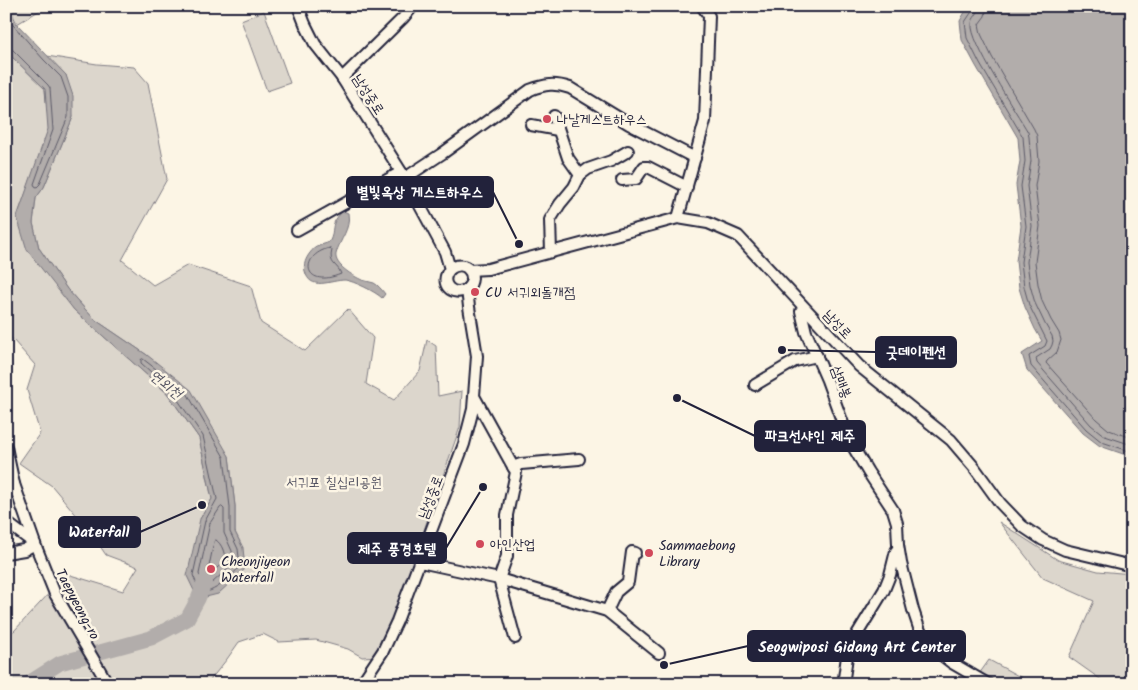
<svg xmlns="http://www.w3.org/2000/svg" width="1138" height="690" font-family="Kalam,'Poor Story',sans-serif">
<rect width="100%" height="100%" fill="#fcf5e5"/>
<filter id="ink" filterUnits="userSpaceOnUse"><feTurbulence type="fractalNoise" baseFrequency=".02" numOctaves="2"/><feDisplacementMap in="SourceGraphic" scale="10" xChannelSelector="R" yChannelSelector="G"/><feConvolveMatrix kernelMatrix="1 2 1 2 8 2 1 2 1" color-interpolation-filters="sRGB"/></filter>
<g filter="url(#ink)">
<!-- green -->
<g fill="#dcd6cc" stroke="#7f7c84">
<path d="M 11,6 L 47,6 L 17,24 L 14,18 Z"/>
<path d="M 264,11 L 290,83 L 267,91 L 241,20 Z"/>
<path d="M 6,51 L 45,89 L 49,129 L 17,217 L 74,310 L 167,393 L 199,438 L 212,499 L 200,519 L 243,548 L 235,532 L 235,506 L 229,456 L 147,355 L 94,319 L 67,289 L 39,248 L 33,223 L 36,198 L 44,187 L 73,117 L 66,75 L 47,56 L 97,64 L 134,67 L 148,83 L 167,179 L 122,260 L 153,285 L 188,265 L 251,286 L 261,323 L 305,351 L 348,309 L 373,338 L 366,384 L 394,400 L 420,371 L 427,340 L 436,346 L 438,396 L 462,391 L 460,427 L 380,656 L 362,657 L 348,649 L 316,640 L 279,642 L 263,634 L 239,642 L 227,659 L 207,684 L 6,684 L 6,635 L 14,631 L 67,574 L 123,591 L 138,567 L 106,555 L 89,530 L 52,486 L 19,463 L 40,433 L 27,390 L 35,365 L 6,332 Z"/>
<path d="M 999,522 L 1058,560 L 1098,571 L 1132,574 L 1132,684 L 1107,684 L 1069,657 L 1094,601 L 1043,578 Z"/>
<path d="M 989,660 L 1033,684 L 972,684 Z"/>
</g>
<!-- water -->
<g fill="#b2adab" stroke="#78757e">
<path d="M 970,6 L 1132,6 L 1132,457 L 1100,446 L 1083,433 L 1027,370 L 1022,354 L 1042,341 L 1035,329 L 1025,307 L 1019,288 L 1016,261 L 1021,226 L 1016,185 L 1020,161 L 1018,138 L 976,66 L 962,40 L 960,21 L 965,12 Z"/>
<path d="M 6,11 L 14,18 L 17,24 L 66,75 L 73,96 L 73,117 L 44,187 L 36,198 L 33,223 L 39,248 L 67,289 L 94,319 L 147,355 L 191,390 L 229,456 L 235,506 L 235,532 L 243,548 L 245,569 L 218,594 L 198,599 L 187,576 L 200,519 L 212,499 L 199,438 L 167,393 L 74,310 L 27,250 L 17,217 L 48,129 L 45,89 L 6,51 Z"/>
<path d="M 343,211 L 348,213 C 351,230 340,238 336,254 C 334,265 353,276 362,280 C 366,281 370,282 374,283 C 378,285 382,290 385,294 L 382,298 C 376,292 354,281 345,280 C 330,280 310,292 305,271 C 303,265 306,258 310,253 C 312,250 315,247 319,246 C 322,244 326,244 329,242 C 333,237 332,229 334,223 C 336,218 339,215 343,211 Z"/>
</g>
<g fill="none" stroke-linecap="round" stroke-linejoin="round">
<!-- shore -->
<g stroke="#5c5a68" stroke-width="1">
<path d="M 973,6 L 973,10 L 965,22 L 967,38 L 980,64 L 1023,137 L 1025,161 L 1021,186 L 1026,226 L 1021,262 L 1024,287 L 1029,305 L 1047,341 L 1045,346 L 1029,356 L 1031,366 L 1086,429 L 1102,442 L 1132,452"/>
<path d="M 979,6 C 979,15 972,17 972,24 C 969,41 1017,113 1028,132 L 1029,137 L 1031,161 L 1027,186 L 1032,226 L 1027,262 L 1030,285 L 1035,303 L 1045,324 L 1052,336 L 1053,341 L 1052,345 L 1050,349 L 1036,358 L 1037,363 L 1091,425 L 1105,436 L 1132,445"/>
<path d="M 987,6 L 985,16 L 979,24 L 981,34 L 992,57 L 1034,129 L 1037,136 L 1039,161 L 1035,186 L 1040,226 L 1035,262 L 1038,284 L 1042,301 L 1051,320 L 1059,333 L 1061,340 L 1057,352 L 1047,361 L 1046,363 L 1096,419 L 1109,430 L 1132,438"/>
<path d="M 6,17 L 44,60 L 61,77 L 68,97 L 68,117 L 40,184 L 37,187 L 35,186 L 34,184 L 53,130 L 50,88 L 48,85 L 12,49 L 6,48"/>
<path d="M 330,248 L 332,250 C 328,265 338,264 341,274 C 302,290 299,254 330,248 Z"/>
<path d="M 143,359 L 187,393 L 224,457 L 230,507 L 230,532 L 238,549 L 240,566 C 232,576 213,595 200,592 L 193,575 L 205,521 L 217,499 L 203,436 L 171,390 L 141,363 L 141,360 Z"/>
<path d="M 222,507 L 224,509 L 224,533 L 232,551 L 233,564 L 212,583 L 205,585 L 203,584 L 199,574 L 210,523 L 220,508 Z"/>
<path d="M 216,540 C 222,544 225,553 225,561 L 210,574 L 208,571 L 214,542 Z"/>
</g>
<!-- river -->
<path stroke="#b2adab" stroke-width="15" d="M 27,684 L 60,663 L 151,638 L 187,619 L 198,599 L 205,581"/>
<!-- minor casing -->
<g stroke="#22223b" stroke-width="14">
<g id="minor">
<path d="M 298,6 L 305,24 L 315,44 L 342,78 L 405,178 L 445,252 L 450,269 C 438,283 452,298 467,289"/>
<path d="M 342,78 L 403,18 L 413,6"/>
<path d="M 554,116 L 568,158 L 580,175"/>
<path d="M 531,125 L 558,130"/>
<path d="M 405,178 L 443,153 L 530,90 C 545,84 555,83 570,88 L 629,124 L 695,158"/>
<path d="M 622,180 L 636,179 L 644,167 L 648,167 L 687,187"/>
<path d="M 678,218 L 705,121 L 709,16 L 702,6"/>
<path d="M 297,230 L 401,172"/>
<path d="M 551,252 L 550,220 L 560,204 L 574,187 L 580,175 L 588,169 L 611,161 L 628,151"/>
<path d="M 450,269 C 465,258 480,275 467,289"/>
<path d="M 469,270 L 488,269 L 678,218 L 708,223 L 738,236 L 859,366 L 951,440 L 974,467 L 1000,503 L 1022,526 L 1043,540 L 1065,550 L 1132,566"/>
<path d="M 804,308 L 801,311 L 806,332 L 827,380 L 849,440 L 868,472 L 893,510 L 897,523 L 898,545 L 901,563 L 913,610 L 920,631 L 929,644 L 939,653 L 952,663 L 988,684"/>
<path d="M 755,385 L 795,361 L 817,356"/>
<path d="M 475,398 L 516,472 L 507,515 L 507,556 L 499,579 L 515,638"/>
<path d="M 6,447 L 14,484 L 35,544 L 55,594 L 108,684"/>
<path d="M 513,467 L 521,464 L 579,459"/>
<path d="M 6,497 L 14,484"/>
<path d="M 6,522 L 35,544 L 24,550 L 6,553"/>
<path d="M 420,562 L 499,579 L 607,611 L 659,653"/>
<path d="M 607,611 L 616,592 L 628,582 L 632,552 L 635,553"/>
<path d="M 361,684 L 383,651 L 397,621 L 464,444 L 473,409 L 477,356 L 469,307 L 467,289"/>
<path d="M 846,684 L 844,678 L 848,649 L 884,590 L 890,575 L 896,551"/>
</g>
</g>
<!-- minor -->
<use href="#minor" stroke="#fcf5e5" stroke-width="10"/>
</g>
</g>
<!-- markers -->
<g fill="#d1495b" stroke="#fcf5e5" stroke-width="2">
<circle cx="547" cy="119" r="5"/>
<circle cx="475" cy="292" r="5"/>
<circle cx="480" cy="544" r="5"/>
<circle cx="649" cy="553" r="5"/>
<circle cx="211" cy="569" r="5"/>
</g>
<g text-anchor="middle" stroke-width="5" stroke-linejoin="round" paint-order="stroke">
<!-- street labels -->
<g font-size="14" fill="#22223b" stroke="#fcf5e5">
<text transform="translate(369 94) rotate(57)" y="5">남성중로</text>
<text transform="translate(838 324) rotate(47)" y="5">남성로</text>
<text transform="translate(842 382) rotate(69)" y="5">삼매봉</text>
<text transform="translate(430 497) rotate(-69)" y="5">남성중로</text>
<text transform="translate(78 604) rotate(62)" y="5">Taepyeong-ro</text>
</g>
<!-- poi labels -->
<g font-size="14" fill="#22223b" stroke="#fcf5e5" text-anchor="start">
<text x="557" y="124">나날게스트하우스</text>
<text x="485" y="297">CU 서귀외돌개점</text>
<text x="490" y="549">아인산업</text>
<text x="659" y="550">Sammaebong<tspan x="659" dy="16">Library</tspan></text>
<text x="221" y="566">Cheonjiyeon<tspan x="221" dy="16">Waterfall</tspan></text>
</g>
<!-- park labels -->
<g font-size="14" fill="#504f5f" stroke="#fcf5e5">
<text x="334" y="487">서귀포 칠십리공원</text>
</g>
<!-- water labels -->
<g font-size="15" font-style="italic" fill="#545362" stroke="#fcf5e5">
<text transform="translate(166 384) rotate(38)" y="5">연외천</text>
</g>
</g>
<!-- callouts -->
<path fill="none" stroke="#22223b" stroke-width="2" d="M519 244L493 192M782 350L876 352M677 398L755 436M202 505L140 532M483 487L446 548M664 665L748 646"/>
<g fill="#22223b" stroke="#fcf5e5" stroke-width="2">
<circle cx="519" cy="244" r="5"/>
<circle cx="782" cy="350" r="5"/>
<circle cx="677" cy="398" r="5"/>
<circle cx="202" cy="505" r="5"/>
<circle cx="483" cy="487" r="5"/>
<circle cx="664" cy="665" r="5"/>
</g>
<g fill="#22223b" stroke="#22223b" stroke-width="2">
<rect x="347" y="177" width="146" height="30" rx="5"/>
<rect x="876" y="337" width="80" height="30" rx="5"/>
<rect x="755" y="421" width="110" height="30" rx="5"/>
<rect x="59" y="517" width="81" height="30" rx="5"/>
<rect x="348" y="533" width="98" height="30" rx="5"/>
<rect x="748" y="631" width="217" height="30" rx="5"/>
</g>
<g font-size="15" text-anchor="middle" font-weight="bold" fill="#fff">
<text x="420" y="197">별빛옥상 게스트하우스</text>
<text x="916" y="357">굿데이펜션</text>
<text x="810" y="441">파크선샤인 제주</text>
<text x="99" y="537">Waterfall</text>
<text x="397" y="554">제주 풍경호텔</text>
<text x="857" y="652">Seogwiposi Gidang Art Center</text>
</g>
<!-- margin -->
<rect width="1138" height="690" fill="none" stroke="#fcf5e5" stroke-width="25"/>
<rect x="12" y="12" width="1113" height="665" fill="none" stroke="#22223b" stroke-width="2" filter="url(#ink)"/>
</svg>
